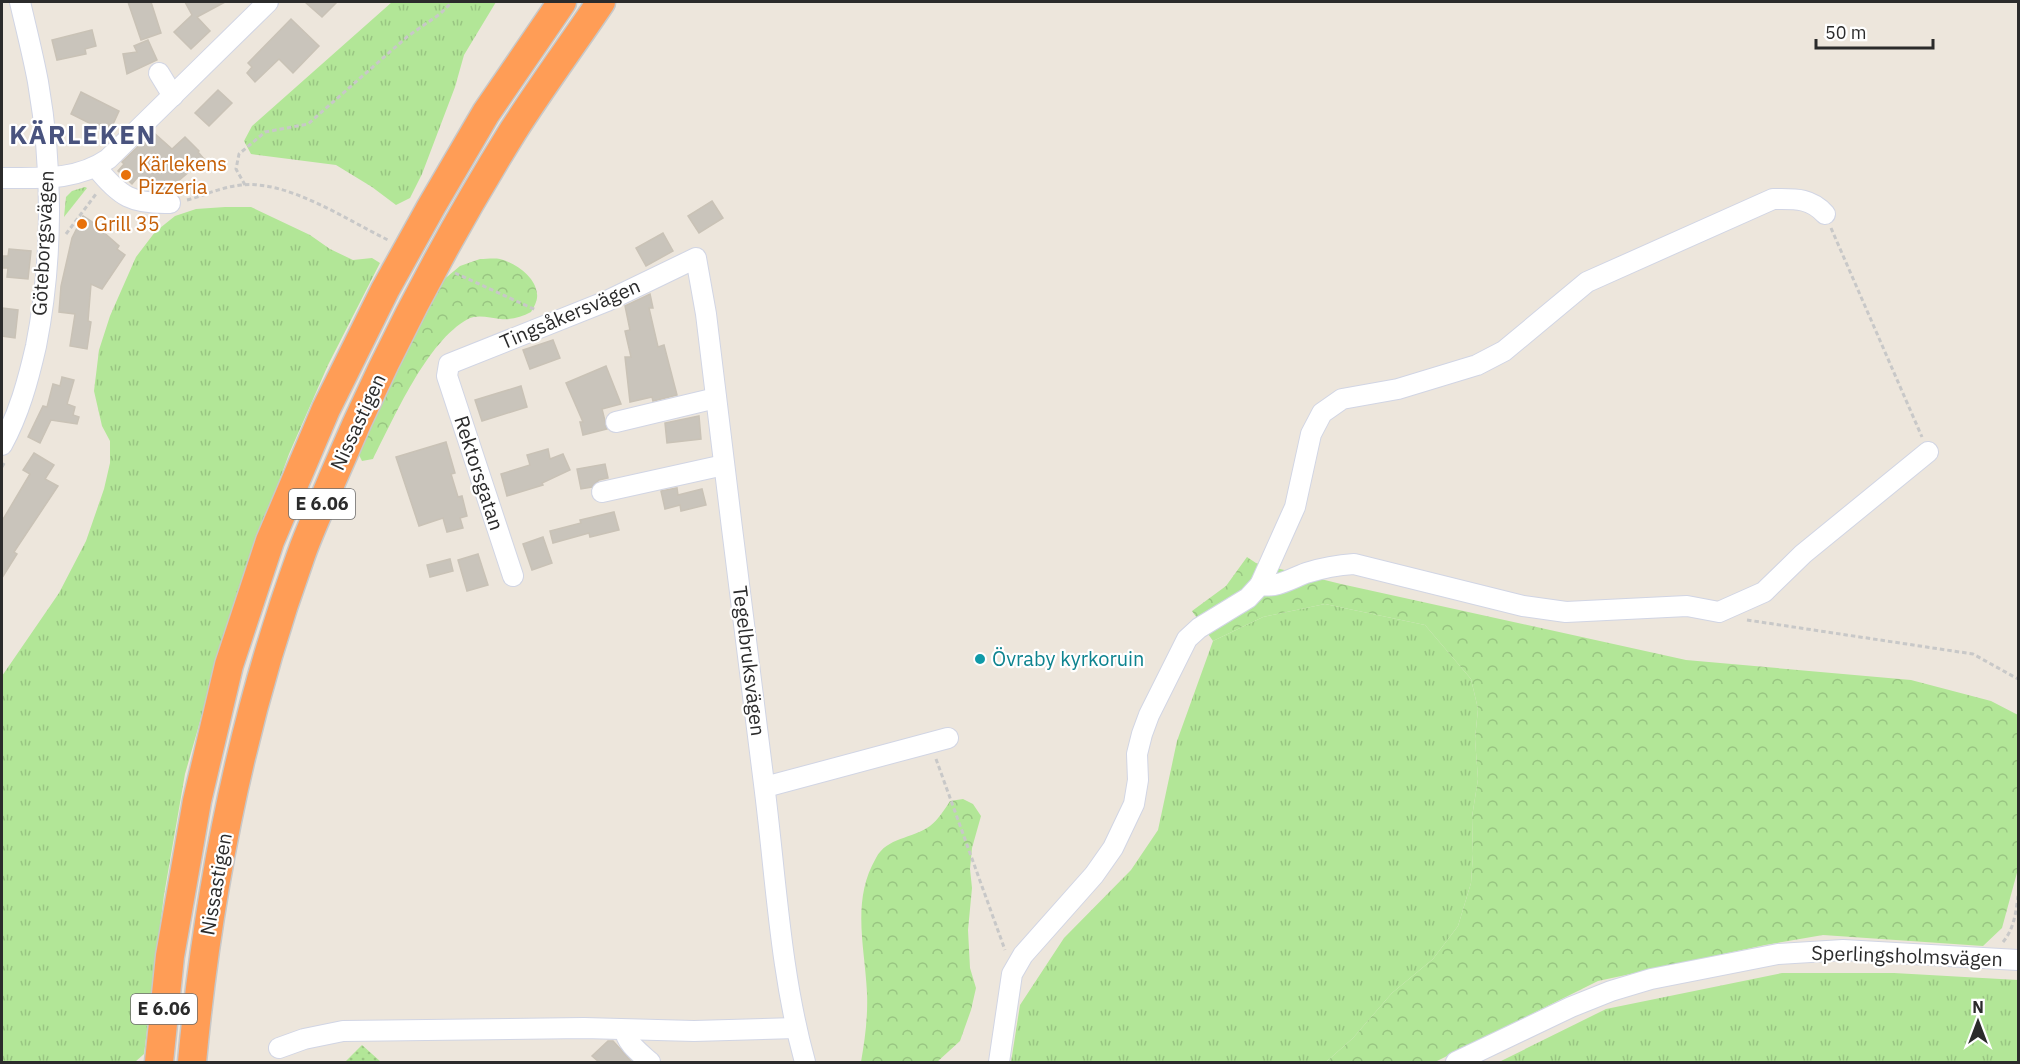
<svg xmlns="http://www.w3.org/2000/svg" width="2020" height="1064" font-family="'IBM Plex Sans',sans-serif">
<defs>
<pattern id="grass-tufts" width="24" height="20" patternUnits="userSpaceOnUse" patternTransform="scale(1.5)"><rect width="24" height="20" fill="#b2e697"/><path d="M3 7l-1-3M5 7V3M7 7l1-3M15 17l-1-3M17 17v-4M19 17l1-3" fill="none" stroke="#99c582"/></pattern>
<pattern id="forest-crowns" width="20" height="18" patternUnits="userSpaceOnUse" patternTransform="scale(1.5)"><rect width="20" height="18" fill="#b2e697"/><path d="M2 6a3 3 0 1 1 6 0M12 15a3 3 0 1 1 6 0" fill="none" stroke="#99c582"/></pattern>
<pattern id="park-dots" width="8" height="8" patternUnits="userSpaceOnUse" patternTransform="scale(1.5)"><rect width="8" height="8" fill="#b2e697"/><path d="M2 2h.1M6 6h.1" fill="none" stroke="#99c582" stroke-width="1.8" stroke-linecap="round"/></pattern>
</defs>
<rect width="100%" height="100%" fill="#ede6dc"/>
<!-- grass -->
<g fill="url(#grass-tufts)">
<path d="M 392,2 L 496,2 L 464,55 L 455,87 L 422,174 L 410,198 L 396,205 L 372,187 L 336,165 L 251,154 L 244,141 L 252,126 Z"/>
<path d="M 85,187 L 87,188 L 64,217 L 66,197 L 72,191 Z"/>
<path d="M 225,207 L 251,207 L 310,235 L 330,249 L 353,260 L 372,258 L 380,263 L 328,365 L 289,454 L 231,613 L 185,774 L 164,895 L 144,1054 L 135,1062 L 2,1062 L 2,676 L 59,593 L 86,541 L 104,489 L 110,463 L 110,441 L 102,426 L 94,391 L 99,350 L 110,316 L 136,257 L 155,232 L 175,216 L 196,209 Z"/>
<path d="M 1325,604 L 1425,625 L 1471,679 L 1478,709 L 1475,739 L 1478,779 L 1472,817 L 1473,854 L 1471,883 L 1458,926 L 1433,959 L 1392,993 L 1353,1038 L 1326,1062 L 1011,1062 L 1020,1005 L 1064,938 L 1131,870 L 1158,830 L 1177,741 L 1213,641 L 1263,617 Z"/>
<path d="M 1782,973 L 1894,973 L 2018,980 L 2018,1062 L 1499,1062 L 1606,1009 Z"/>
</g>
<!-- forest -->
<g fill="url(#forest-crowns)">
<path d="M 480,259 C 486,259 494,258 500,259 C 515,263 536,277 537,294 C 538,300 534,307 531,312 C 521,317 512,320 500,319 C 490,318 478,314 468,319 C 427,341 394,418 373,459 L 362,461 L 358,453 L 362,439 L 442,281 L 460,266 Z"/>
<path d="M 1247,557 L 1256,563 L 1341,584 L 1686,660 L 1911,680 L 1991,701 L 2018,715 L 2018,869 L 2002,928 L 1983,946 L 1823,935 L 1765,945 L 1598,981 L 1435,1062 L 1326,1062 L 1353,1038 L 1392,993 L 1433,959 L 1458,926 L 1471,883 L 1473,854 L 1472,817 L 1478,779 L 1475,739 L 1478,709 L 1471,679 L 1425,625 L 1325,604 L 1263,617 L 1213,641 L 1192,611 L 1226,586 Z"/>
<path d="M 963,799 L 973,804 L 981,816 L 972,848 L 970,869 L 972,888 L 968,930 L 970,968 L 976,988 L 971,1010 L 960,1041 L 937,1062 L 861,1062 C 865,1039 868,1017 867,993 C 865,947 851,901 876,858 C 887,837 912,839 930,826 C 938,820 945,809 950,801 Z"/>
</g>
<!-- park -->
<path fill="url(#park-dots)" d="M 362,1045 L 381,1062 L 345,1062 Z"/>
<!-- building -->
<g fill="#c9c4bb" stroke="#c9c2b6" stroke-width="1.5">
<path d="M 128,2 L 151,2 L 161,33 L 141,40 Z"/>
<path d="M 185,2 L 225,2 L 197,17 L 210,31 L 191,49 L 174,32 L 192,15 Z"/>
<path d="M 305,2 L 337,2 L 322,17 Z"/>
<path d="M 291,19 L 319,46 L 293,73 L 279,59 L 255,82 L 247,73 L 252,67 L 248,63 Z"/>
<path d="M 92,30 L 96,46 L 85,49 L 86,54 L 57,60 L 52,40 Z"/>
<path d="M 148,40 L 157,60 L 127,74 L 123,54 L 137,52 L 134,46 Z"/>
<path d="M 218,90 L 232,103 L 209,126 L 195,113 Z"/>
<path d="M 81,92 L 119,111 L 109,133 L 71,114 Z"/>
<path d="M 153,132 L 172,149 L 185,137 L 199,151 L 198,152 L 204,159 L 176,183 L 172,191 L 166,191 L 143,179 L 141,181 L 137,178 L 132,184 L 118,171 L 124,164 L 122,162 Z"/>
<path d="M 712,201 L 723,218 L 699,233 L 688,216 Z"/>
<path d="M 83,216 L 91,221 L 119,246 L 117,249 L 125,255 L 102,289 L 91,284 L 88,321 L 91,322 L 87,349 L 70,346 L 75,314 L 59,312 L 61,286 L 72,238 Z"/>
<path d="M 663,233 L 673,251 L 646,266 L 636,248 Z"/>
<path d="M 9,249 L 31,251 L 28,279 L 7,277 L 8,268 L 2,268 L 3,256 L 8,256 Z"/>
<path d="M 650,294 L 653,308 L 649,308 L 658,347 L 664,345 L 677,395 L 653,401 L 652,397 L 630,402 L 625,357 L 631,357 L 625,331 L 630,330 L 625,306 Z"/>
<path d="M 2,308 L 18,310 L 15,338 L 2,336 Z"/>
<path d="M 553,340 L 560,358 L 530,369 L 523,350 Z"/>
<path d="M 606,366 L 621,404 L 602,409 L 607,429 L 583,435 L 580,422 L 583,422 L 566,383 Z"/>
<path d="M 62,377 L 74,380 L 67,404 L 75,407 L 73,415 L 79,417 L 77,424 L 51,420 L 40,443 L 28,437 L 43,406 L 47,407 L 53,384 L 60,386 Z"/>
<path d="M 521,386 L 527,407 L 482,421 L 475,400 Z"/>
<path d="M 699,416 L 701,439 L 667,443 L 665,423 Z"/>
<path d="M 446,442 L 455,473 L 451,474 L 458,497 L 462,496 L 467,516 L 460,518 L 463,528 L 447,532 L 443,518 L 419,526 L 396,457 Z"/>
<path d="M 548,449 L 550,459 L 563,454 L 570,470 L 542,483 L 543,485 L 507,496 L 501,474 L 530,465 L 527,455 Z"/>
<path d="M 34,453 L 54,465 L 45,479 L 58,486 L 14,552 L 17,554 L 2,578 L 2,521 L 30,474 L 23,470 Z"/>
<path d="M 605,464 L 608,478 L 599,480 L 592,487 L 581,489 L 577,469 Z"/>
<path d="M 677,488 L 678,495 L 702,489 L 706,505 L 681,511 L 680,505 L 665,509 L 661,491 Z"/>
<path d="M 614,512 L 619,530 L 590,537 L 589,533 L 553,543 L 550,531 L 581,523 L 580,520 Z"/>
<path d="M 543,537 L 552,563 L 532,570 L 523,544 Z"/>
<path d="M 478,554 L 488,585 L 467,591 L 458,560 Z"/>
<path d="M 450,559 L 453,571 L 430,577 L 427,565 Z"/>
<path d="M 608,1041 L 613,1041 L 632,1062 L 599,1062 L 592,1056 Z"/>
</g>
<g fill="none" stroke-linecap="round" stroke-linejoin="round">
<!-- minor casing -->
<g stroke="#d1d5e4" stroke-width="22">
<g id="minor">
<path d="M 159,73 L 173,96"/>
<path d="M 96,167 C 120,197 132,204 170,203"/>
<path d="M 2,178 C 39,178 76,181 108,159 L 268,2"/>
<path d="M 616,422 L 716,398"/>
<path d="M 2,445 C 19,414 28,381 36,346 C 53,260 53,168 38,82 C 33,55 26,28 20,2"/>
<path d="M 602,492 L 724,465"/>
<path d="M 513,576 L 447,376 L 449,364 L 607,301 L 696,258 L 706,314 C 724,471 745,627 764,784 C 776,877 780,972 805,1062"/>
<path d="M 1260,585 L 1295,507 L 1311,434 L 1322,413 L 1342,399 L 1398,389 L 1477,365 L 1504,351 L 1587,282 L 1773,199 C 1793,199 1810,197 1825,214"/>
<path d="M 765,787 L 948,738"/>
<path d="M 625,1030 C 626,1043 640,1053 650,1062"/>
<path d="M 279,1048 L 304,1039 L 343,1031 L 584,1028 L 694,1031 L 796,1028"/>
<path d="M 999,1062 L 1012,974 L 1023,955 L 1094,875 L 1113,848 L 1134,804 L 1138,780 L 1137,754 L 1142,734 L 1149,715 L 1187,639 L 1199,628 L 1248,598 L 1260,585 C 1277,588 1290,579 1306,573 C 1322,568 1338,565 1354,564 L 1523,606 L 1566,612 L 1687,606 L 1719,612 L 1764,592 L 1803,554 L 1928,452"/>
<path d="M 1456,1062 L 1571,1007 L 1611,991 L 1651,979 L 1778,954 L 1843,950 L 2018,960"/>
</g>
</g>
<!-- highway casing -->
<g stroke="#c8c8c8" stroke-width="31">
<g id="highway">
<path d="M 159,1062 L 170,956 L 197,801 L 229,665 L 270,541 L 326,409 L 385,290 L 431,207 L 486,113 L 562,2"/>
<path d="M 192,1062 C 208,890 242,718 301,555 C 310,529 322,505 332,480 C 383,359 444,242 513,131 C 541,87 572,45 601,2"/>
</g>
</g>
<!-- path -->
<g stroke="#c8c8c8" stroke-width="3" stroke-dasharray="4.5 3" stroke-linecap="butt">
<path d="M 245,185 L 236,169 L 239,154 L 265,132 L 308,124 L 408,36 L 440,14 L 452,2"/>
<path d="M 187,200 C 205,195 222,187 241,185 C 288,180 345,219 388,240"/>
<path d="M 1831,228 L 1922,437"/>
<path d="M 66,234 L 96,194"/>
<path d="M 455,273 L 536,310"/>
<path d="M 2,467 L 5,461"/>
<path d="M 1747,620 L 1973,654 L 2018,679"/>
<path d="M 936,759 L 1005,950"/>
<path d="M 2003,942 C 2014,929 2016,912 2018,896"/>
</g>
<!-- minor -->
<use href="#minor" stroke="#fff" stroke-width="20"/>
<!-- highway -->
<use href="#highway" stroke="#ff9d56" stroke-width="28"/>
</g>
<!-- markers -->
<g fill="#e8710a" stroke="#fff" stroke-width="2">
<circle cx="126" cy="175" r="6"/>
<circle cx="82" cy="224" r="6"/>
</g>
<circle fill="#0f9aa8" stroke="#fff" stroke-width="2" cx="980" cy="659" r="6"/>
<g text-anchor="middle" stroke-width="4.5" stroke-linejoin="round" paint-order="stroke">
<!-- shield labels -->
<g fill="#fff" stroke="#6b6b6b" stroke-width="1.5">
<rect x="289" y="489" width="66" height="30" rx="4.5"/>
<rect x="131" y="994" width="66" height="30" rx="4.5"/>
</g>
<g font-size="18" font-weight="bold" fill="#2b2b2b">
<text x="322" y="510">E 6.06</text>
<text x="164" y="1015">E 6.06</text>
</g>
<!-- food labels -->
<g font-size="20" fill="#c56008" stroke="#fff" text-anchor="start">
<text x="138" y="171">Kärlekens<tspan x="138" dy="23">Pizzeria</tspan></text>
<text x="94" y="231">Grill 35</text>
</g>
<!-- street labels -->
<g font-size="20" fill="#2b2b2b" stroke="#fff">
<text transform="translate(43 243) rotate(-87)" y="7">Göteborgsvägen</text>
<text transform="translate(570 314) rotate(-23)" y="7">Tingsåkersvägen</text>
<text transform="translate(358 422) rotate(-65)" y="7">Nissastigen</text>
<text transform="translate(479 473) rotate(72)" y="7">Rektorsgatan</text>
<text transform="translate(749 661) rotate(83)" y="7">Tegelbruksvägen</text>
<text transform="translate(216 884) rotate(-80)" y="7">Nissastigen</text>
<text transform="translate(1907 956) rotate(2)" y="7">Sperlingsholmsvägen</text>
</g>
<!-- culture labels -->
<g font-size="20" fill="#0d838f" stroke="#fff" text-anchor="start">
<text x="992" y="666">Övraby kyrkoruin</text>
</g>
<!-- district labels -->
<g font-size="26" font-weight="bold" letter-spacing="1.5" fill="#49537e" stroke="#fff">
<text x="83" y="144">KÄRLEKEN</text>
</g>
</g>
<!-- border -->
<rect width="2020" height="1064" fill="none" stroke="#2b2b2b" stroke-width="6"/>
<!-- north arrow -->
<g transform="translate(1978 1022)" stroke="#ffffff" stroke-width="4.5" paint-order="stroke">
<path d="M0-4.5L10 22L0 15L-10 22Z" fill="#2b2b2b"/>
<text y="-9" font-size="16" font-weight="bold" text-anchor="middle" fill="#2b2b2b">N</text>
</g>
<!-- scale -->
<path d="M1816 39v9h117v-9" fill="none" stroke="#2b2b2b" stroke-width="3"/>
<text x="1825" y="39" font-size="18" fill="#2b2b2b" stroke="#ffffff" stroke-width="4.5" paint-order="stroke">50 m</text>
</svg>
